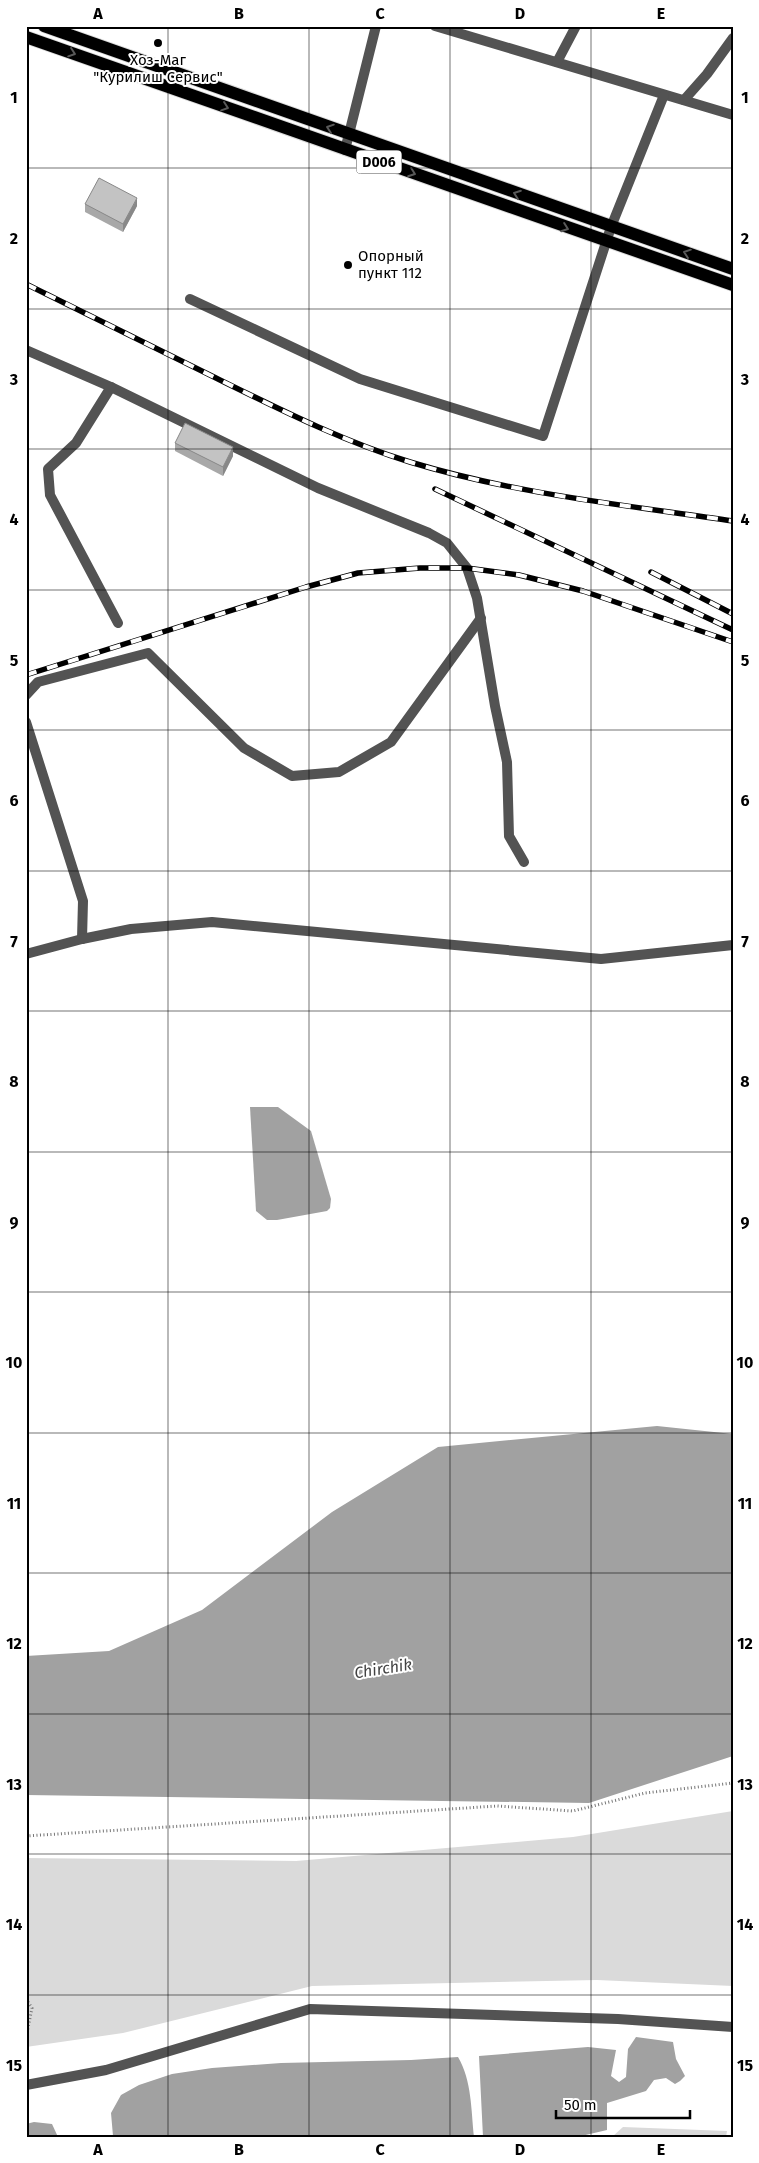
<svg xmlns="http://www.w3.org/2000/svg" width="759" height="2163" font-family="'Fira Sans',sans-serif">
<rect width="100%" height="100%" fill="#fff"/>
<!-- green -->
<g fill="#dadada">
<path d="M 733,1811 L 733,1986 L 597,1980 L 312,1986 L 123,2033 L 26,2047 L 26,1858 L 296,1861 L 573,1837 Z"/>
<path d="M 623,2127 L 727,2131 L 726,2137 L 612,2137 Z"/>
</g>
<!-- water -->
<g fill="#a1a1a1">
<path d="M 250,1107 L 278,1107 L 311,1131 L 331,1199 L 330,1208 L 327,1211 L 277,1220 L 267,1220 L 256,1211 Z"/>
<path d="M 657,1426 L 733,1434 L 733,1756 L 589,1803 L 26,1795 L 26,1656 L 109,1651 L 202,1610 L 332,1512 L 438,1447 Z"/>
<path d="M 636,2037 L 673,2042 L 676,2059 L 685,2076 L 680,2081 L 675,2084 L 666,2078 L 654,2080 L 646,2091 L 607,2103 L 607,2130 L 577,2137 L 483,2137 L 479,2056 L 588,2047 L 616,2050 L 611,2076 L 619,2082 L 626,2077 L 628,2049 Z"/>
<path d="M 458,2057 C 472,2081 471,2110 474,2137 L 113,2136 L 111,2113 L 121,2095 L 139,2085 L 172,2074 L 212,2068 L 281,2063 L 411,2060 Z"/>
<path d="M 34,2122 L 52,2124 L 58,2137 L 26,2137 L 26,2124 Z"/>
</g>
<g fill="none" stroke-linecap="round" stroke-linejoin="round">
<!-- primary casing -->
<g stroke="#dbdbdb" stroke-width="14">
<g id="primary">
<path d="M 44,26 L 733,269"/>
<path d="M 26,37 L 733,285"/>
</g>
</g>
<!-- path -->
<g stroke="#757575" stroke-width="3" stroke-dasharray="1 2.5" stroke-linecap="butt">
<path d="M 26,1836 L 497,1806 L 573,1811 L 645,1793 L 733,1783"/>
<path d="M 26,1999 L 32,2008 L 26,2038"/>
</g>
<!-- minor -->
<g stroke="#535353" stroke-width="10">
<path d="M 435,26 L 733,115"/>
<path d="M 557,62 L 576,26"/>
<path d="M 684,100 L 707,74 L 733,38"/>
<path d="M 345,150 L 376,26"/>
<path d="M 190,299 L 360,379 L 543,436 L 611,227 L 664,95"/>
<path d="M 26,350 L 111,387 L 318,488 L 429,533 L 447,543 L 467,568 L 477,598 L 495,706 L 507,762 L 509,836 L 524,862"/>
<path d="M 111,387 L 76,443 L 48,469 L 50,495 L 118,623"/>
<path d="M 26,695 L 38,682 L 148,653 L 244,748 L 292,776 L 339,772 L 391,742 L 481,618"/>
<path d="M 26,722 L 83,901 L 82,939"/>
<path d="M 26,954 L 82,939 L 131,929 L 212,922 L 601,959 L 733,945"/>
<path d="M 26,2085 L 106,2070 L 310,2009 L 618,2019 L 733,2027"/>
</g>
<!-- primary -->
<use href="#primary" stroke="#000" stroke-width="12"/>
<!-- rail casing -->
<g stroke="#000" stroke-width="5.5">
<g id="rail">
<path d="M 26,284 C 89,315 153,347 216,378 C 279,409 342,441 410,462 C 515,494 625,505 733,521"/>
<path d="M 435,489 L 733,630"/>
<path d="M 651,572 L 733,614"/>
<path d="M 26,675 L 306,587 L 358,573 L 420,568 L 467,568 L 519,575 L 583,591 L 733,642"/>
</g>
</g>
<!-- rail -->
<use href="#rail" stroke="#fff" stroke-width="4" stroke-dasharray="11" stroke-linecap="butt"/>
</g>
<!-- wall -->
<g fill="#a8a8a8">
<path d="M 85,204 L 137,206 L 123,232 L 85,212 Z"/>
<path d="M 175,443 L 233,456 L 223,476 L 175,451 Z"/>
</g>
<!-- shaded-wall -->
<g fill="#888">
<path d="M 137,198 L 137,206 L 123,232 L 123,224 Z"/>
<path d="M 233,447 L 233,456 L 223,476 L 223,467 Z"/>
</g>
<!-- building -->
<g fill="#c3c3c3" stroke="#888">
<path d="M 99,178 L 137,198 L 123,224 L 85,204 Z"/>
<path d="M 185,423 L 233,447 L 223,467 L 175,443 Z"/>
</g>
<!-- one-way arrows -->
<defs><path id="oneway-chevron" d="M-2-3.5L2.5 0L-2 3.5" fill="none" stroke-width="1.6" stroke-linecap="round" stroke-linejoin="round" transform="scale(1.25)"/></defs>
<g stroke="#595959">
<use href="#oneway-chevron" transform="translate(72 53) rotate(19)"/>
<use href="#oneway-chevron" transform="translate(225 107) rotate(19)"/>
<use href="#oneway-chevron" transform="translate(330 128) rotate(-161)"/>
<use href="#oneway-chevron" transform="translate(412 173) rotate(20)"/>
<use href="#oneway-chevron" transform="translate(517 194) rotate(-160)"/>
<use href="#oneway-chevron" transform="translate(565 228) rotate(20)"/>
<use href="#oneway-chevron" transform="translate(687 253) rotate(-161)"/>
</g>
<!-- grid -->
<path fill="none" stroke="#000" stroke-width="1" stroke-opacity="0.55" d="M 168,26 L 168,2137M 309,26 L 309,2137M 450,26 L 450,2137M 591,26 L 591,2137M 26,168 L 733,168M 26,309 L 733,309M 26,449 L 733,449M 26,590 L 733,590M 26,730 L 733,730M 26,871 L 733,871M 26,1011 L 733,1011M 26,1152 L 733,1152M 26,1292 L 733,1292M 26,1433 L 733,1433M 26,1573 L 733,1573M 26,1714 L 733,1714M 26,1854 L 733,1854M 26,1995 L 733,1995"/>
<!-- markers -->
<g fill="#000" stroke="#fff" stroke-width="2">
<circle cx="158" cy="43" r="5"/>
<circle cx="348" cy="265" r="5"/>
</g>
<g text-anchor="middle" stroke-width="4" stroke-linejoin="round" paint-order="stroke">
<!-- shield labels -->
<rect fill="#fff" stroke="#4c4c4c" stroke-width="1" x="356.5" y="150.5" width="45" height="23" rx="4"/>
<g font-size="14" font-weight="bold" fill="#000">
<text x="379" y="167">D006</text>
</g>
<!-- poi labels -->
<g font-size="15" fill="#000" stroke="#fff">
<text x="158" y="65">Хоз-Маг<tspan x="158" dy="17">"Курилиш Сервис"</tspan></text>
<text x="358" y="261" text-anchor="start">Опорный<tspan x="358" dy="17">пункт 112</tspan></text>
</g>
<!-- water labels -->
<g font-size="16" font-style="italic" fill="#424242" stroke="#fff">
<text transform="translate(383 1668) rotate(-9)" y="6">Chirchik</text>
</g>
</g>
<!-- border -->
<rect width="759" height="2163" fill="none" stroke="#ffffff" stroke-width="55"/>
<!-- scale -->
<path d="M556 2110v8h134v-8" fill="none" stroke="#000000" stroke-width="2.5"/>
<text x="564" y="2110" font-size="15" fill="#000000" stroke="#ffffff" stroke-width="4" paint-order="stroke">50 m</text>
<rect x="28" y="28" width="704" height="2108" fill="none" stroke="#000" stroke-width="2"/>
<g font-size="16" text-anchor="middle" font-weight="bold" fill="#000">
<text x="98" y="19">A</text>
<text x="239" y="19">B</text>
<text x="380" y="19">C</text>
<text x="520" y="19">D</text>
<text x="661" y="19">E</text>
<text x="14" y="103">1</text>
<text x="745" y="103">1</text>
<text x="14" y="244">2</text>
<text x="745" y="244">2</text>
<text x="14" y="385">3</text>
<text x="745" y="385">3</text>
<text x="14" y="525">4</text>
<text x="745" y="525">4</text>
<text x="14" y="666">5</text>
<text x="745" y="666">5</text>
<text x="14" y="806">6</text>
<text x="745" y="806">6</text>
<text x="14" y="947">7</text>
<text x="745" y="947">7</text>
<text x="14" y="1087">8</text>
<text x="745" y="1087">8</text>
<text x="14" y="1228">9</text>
<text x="745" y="1228">9</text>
<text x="14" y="1368">10</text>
<text x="745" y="1368">10</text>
<text x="14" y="1509">11</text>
<text x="745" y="1509">11</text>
<text x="14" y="1649">12</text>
<text x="745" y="1649">12</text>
<text x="14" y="1790">13</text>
<text x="745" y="1790">13</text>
<text x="14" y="1930">14</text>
<text x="745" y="1930">14</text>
<text x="14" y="2071">15</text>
<text x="745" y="2071">15</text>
<text x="98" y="2155">A</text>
<text x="239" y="2155">B</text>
<text x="380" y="2155">C</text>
<text x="520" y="2155">D</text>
<text x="661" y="2155">E</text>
</g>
</svg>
